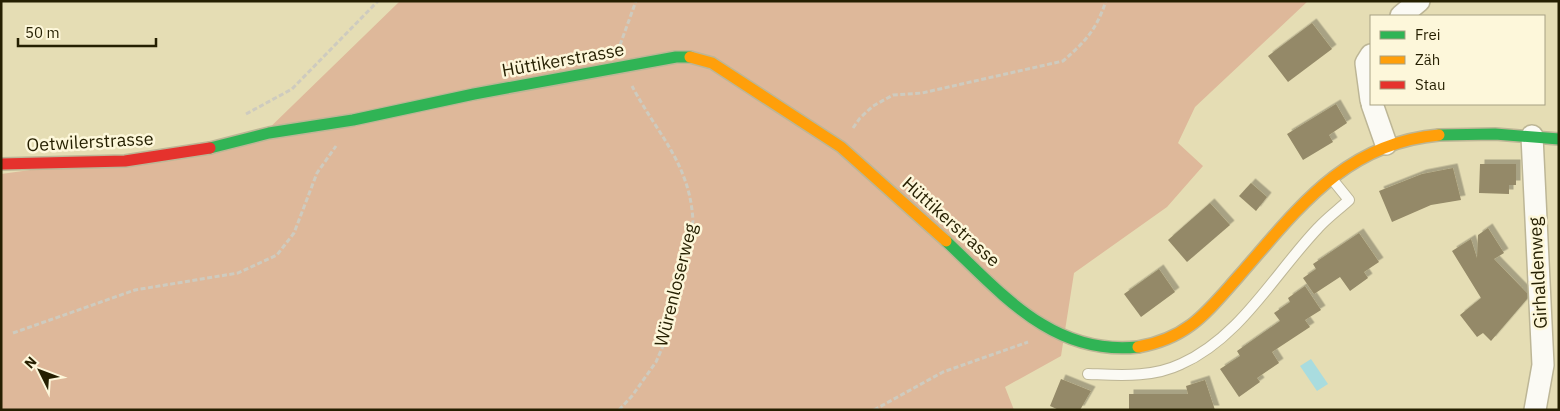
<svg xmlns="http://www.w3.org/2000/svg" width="1560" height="411" font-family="'IBM Plex Sans',sans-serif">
<defs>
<filter id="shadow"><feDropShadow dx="4.5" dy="-4.5" stdDeviation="0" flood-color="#0004"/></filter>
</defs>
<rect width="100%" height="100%" fill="#e5ddb4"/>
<!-- forest -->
<path fill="#deb89a" d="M 400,1 L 1308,1 L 1195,107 L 1178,143 L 1203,166 L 1167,207 L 1074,273 L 1061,356 L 1005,387 L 1014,410 L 1,410 L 1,174 L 258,139 Z"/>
<!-- water -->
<path fill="#a9dcdf" d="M 1311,359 L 1328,384 L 1317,391 L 1300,366 Z"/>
<!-- building -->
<g fill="#948967" filter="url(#shadow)">
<path d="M 1312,23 L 1332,49 L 1288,82 L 1268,56 Z"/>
<path d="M 1336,104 L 1347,123 L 1329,135 L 1333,142 L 1303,160 L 1287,134 Z"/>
<path d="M 1480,164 L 1516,164 L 1516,185 L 1509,185 L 1509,194 L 1479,193 Z"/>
<path d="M 1453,168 L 1461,200 L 1431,205 L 1392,222 L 1379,191 L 1422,174 Z"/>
<path d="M 1251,183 L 1267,197 L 1256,211 L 1239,196 Z"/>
<path d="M 1210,203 L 1230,225 L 1187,262 L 1168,240 Z"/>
<path d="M 1488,228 L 1504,253 L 1494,259 L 1527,293 L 1527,299 L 1491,341 L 1483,333 L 1477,337 L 1460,315 L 1481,298 L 1452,251 L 1471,239 L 1477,258 L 1478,235 Z"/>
<path d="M 1359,233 L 1379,262 L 1364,272 L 1368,278 L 1350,291 L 1340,277 L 1314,294 L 1303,278 L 1316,269 L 1313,264 Z"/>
<path d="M 1159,269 L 1175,292 L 1141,317 L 1124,294 Z"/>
<path d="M 1305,286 L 1321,310 L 1305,320 L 1310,327 L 1272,352 L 1279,363 L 1257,378 L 1260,382 L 1239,397 L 1220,369 L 1240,356 L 1237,351 L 1280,321 L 1274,313 L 1290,302 L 1288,298 Z"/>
<path d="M 1061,379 L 1091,391 L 1080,410 L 1059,410 L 1050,406 Z"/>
<path d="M 1205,380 L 1215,410 L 1129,410 L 1129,394 L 1188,394 L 1186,386 Z"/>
</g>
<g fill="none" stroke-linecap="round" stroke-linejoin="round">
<!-- lane casing -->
<g stroke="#bdb696" stroke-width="12">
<path id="lane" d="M 1088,374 C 1119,375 1152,378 1181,364 C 1240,338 1275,273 1318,228 C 1327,218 1338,210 1349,200 L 1332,179"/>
</g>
<!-- street casing -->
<g stroke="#bdb696" stroke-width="24">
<g id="street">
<path d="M 1401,16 L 1419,1"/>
<path d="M 1371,55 L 1366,63 L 1371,100"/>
<path d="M 1372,104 L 1386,144"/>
<path d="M 1532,136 L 1543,365 L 1535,410"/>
</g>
</g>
<!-- fast casing -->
<g stroke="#bdb696" stroke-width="14">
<g id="fast">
<path d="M 1439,135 L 1495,134 L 1559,139"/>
<path d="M 210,148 L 269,133 L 353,120 L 474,94 L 676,57 L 690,57"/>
<path d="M 946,241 C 1002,294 1053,356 1138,347"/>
</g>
</g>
<!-- slow casing -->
<g stroke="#bdb696" stroke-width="14">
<g id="slow">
<path d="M 690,57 L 712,63 L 841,147 L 946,241"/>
<path d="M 1138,347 C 1188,338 1206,313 1238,277 C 1296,211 1344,143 1439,135"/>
</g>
</g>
<!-- jam casing -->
<g stroke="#bdb696" stroke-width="14">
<path id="jam" d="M 1,164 L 125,161 L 210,148"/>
</g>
<!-- path -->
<g stroke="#cecbbf" stroke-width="3" stroke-dasharray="5 2.5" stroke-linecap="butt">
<path d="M 620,45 L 636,1"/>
<path d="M 246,114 L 292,89 L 378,1"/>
<path d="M 853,128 L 860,118 L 873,106 L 893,95 L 922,93 L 1063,61 C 1086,41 1096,30 1106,1"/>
<path d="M 13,333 L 135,290 L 238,273 L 277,255 L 294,233 L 317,173 L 336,146"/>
<path d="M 619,410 L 632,396 L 656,362 L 666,339 L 693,221 C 690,163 657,134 632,86"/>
<path d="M 874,410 L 943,372 L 1028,342"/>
</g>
<!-- lane -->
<use href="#lane" stroke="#fbfaf4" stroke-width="10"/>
<!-- street -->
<use href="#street" stroke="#fbfaf4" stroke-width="21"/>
<!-- fast -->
<use href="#fast" stroke="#30b455" stroke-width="11"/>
<!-- slow -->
<use href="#slow" stroke="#ff9f0a" stroke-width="11"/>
<!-- jam -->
<use href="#jam" stroke="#e5322d" stroke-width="11"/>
</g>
<g text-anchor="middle" stroke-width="5" stroke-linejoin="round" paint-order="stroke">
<!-- street labels -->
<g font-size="18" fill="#251f01" stroke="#fdf7da">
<text transform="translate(563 60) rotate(-10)" y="6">Hüttikerstrasse</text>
<text transform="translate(90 142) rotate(-3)" y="6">Oetwilerstrasse</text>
<text transform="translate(951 222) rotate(42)" y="6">Hüttikerstrasse</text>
<text transform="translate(1538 273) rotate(-93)" y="6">Girhaldenweg</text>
<text transform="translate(676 285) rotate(-76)" y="6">Würenloserweg</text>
</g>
</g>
<!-- border -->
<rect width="1560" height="411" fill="none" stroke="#251f01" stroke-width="5"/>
<!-- legend -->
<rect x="1370" y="15" width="175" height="90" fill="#fdf7da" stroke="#a7a183"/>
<rect x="1380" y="31" width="25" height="8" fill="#30b455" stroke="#a7a183"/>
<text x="1415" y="40" font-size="15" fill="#251f01">Frei</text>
<rect x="1380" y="56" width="25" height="8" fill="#ff9f0a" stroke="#a7a183"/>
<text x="1415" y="65" font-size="15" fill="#251f01">Zäh</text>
<rect x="1380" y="81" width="25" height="8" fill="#e5322d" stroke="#a7a183"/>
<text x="1415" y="90" font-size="15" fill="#251f01">Stau</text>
<!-- north arrow -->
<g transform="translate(40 371) rotate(312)" stroke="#fdf7da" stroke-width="4" paint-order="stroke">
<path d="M0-4L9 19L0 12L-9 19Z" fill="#251f01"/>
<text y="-8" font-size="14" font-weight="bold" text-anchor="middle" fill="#251f01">N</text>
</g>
<!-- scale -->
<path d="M18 38v8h138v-8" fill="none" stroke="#251f01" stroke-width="2.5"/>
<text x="25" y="38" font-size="15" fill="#251f01" stroke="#fdf7da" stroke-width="4" paint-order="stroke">50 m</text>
</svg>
